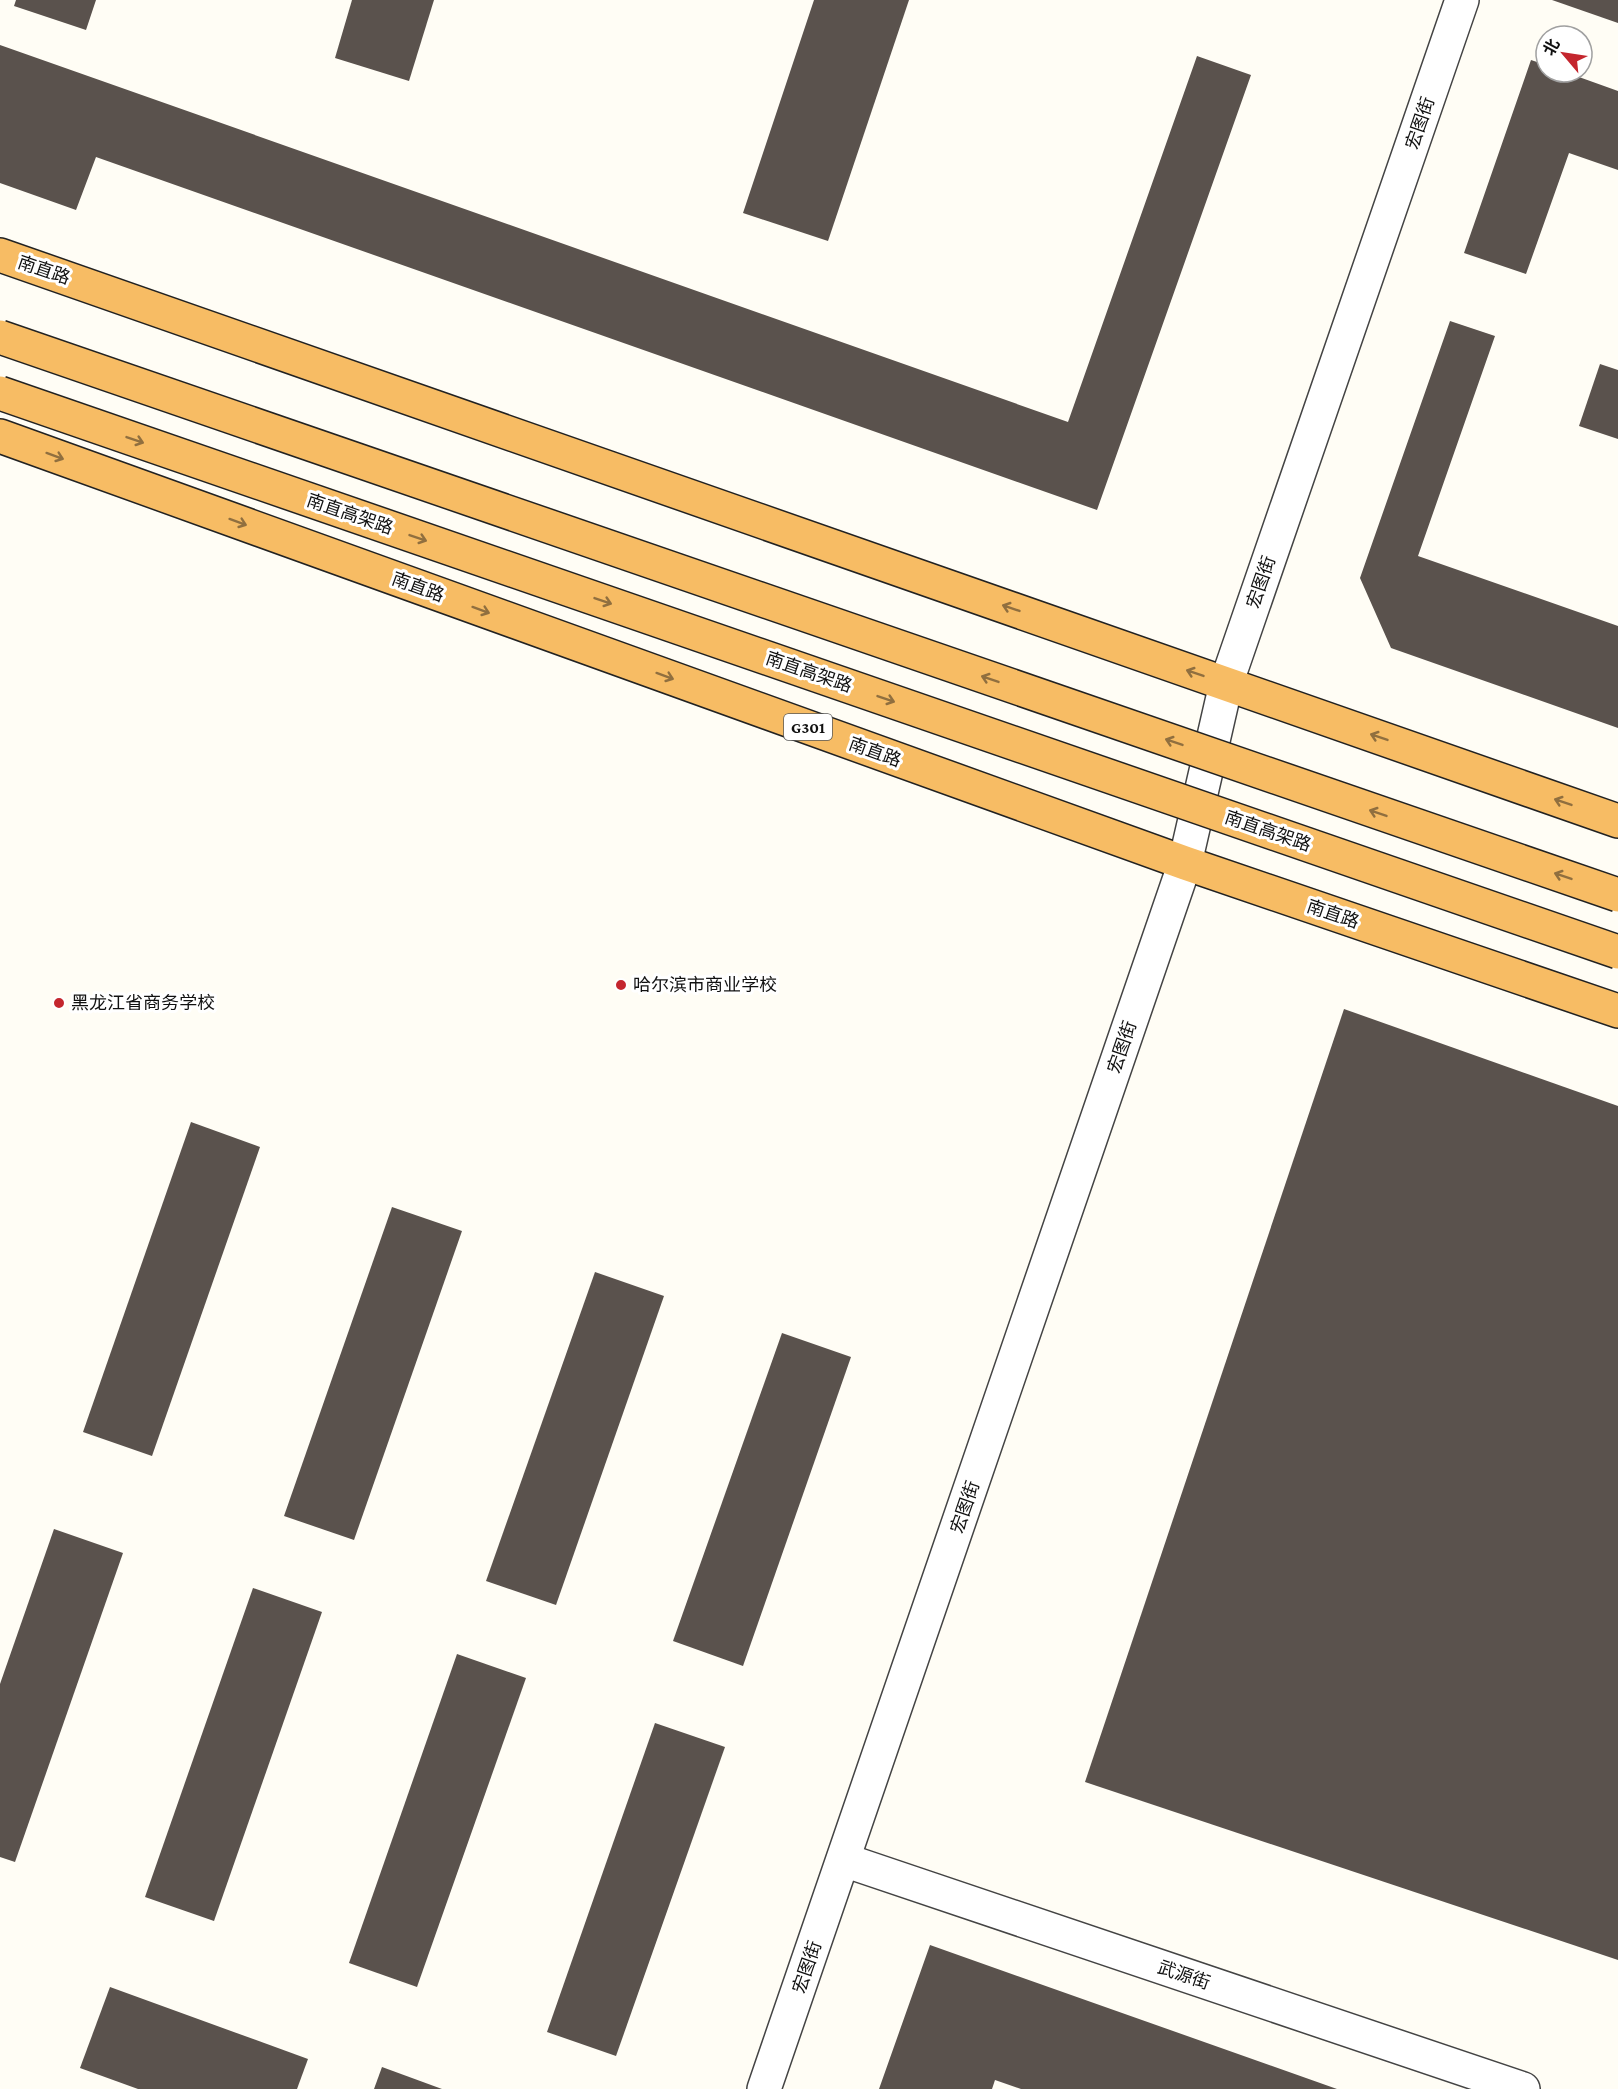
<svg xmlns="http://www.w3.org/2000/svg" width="1618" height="2089" font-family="'Crimson Pro','Noto Sans SC',serif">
<rect width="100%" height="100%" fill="#fffdf5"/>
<!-- building -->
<g fill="#5a524d">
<path d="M 16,0 L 96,0 L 86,30 L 14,6 Z"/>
<path d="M 352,0 L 434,0 L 409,81 L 335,58 Z"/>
<path d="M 814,0 L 909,0 L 828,241 L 743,213 Z"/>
<path d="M 1552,0 L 1618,0 L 1618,23 Z"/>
<path d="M 0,45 L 1068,422 L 1197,56 L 1251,75 L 1097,510 L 96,157 L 76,210 L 0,183 Z"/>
<path d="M 1531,60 L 1546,65 L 1546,72 L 1565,72 L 1618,91 L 1618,170 L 1569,153 L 1526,274 L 1464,253 Z"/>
<path d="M 1450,321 L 1495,336 L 1418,556 L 1618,626 L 1618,728 L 1391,648 L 1360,578 Z"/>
<path d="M 1600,364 L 1618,370 L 1618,439 L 1579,426 Z"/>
<path d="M 1344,1009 L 1618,1106 L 1618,1960 L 1085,1782 Z"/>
<path d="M 191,1122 L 260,1147 L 152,1456 L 83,1432 Z"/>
<path d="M 392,1207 L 462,1231 L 354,1540 L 284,1516 Z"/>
<path d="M 595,1272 L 664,1296 L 556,1605 L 486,1581 Z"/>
<path d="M 782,1333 L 851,1357 L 743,1666 L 673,1641 Z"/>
<path d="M 54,1529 L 123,1553 L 15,1862 L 0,1857 L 0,1684 Z"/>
<path d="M 253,1588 L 322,1612 L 214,1921 L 145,1897 Z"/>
<path d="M 457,1654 L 526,1678 L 417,1987 L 349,1963 Z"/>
<path d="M 655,1723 L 725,1747 L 616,2056 L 547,2032 Z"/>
<path d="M 930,1945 L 1337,2089 L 1021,2089 L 995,2080 L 992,2089 L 879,2089 Z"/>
<path d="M 110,1987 L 308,2059 L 297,2089 L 138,2089 L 80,2068 Z"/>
<path d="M 382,2067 L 442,2089 L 374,2089 Z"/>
</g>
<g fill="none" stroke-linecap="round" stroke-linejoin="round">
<!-- tertiary casing -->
<g stroke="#444" stroke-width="36">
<g id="tertiary">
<path d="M 844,1860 L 1523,2089"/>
<path d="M 764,2089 L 1185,863 L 1226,684 L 1462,0"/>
</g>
</g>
<!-- trunk casing -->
<g stroke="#222" stroke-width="36">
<g id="trunk">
<path d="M 0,255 L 1618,821"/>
<path d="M 0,436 L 1185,863 L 1618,1011"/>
</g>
</g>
<!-- tertiary -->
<use href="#tertiary" stroke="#fff" stroke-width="33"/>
<!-- trunk -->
<use href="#trunk" stroke="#f7bc64" stroke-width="33"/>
<!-- trunk-bridge casing -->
<g stroke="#222" stroke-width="36" stroke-linecap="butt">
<g id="trunk-bridge">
<path d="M 0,337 L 1618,895"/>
<path d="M 0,393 L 1618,952"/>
</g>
</g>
<!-- trunk-bridge -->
<use href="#trunk-bridge" stroke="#f7bc64" stroke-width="33"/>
</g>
<!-- one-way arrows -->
<defs><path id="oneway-shaft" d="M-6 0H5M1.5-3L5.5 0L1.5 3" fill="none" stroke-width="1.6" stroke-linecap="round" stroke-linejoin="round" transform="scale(1.5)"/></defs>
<g stroke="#906f3f">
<use href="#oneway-shaft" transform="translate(135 440) rotate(19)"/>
<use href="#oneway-shaft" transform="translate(55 456) rotate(20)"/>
<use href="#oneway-shaft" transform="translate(238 522) rotate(20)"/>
<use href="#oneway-shaft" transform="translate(418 538) rotate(19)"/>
<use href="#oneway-shaft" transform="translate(603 601) rotate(19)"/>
<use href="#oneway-shaft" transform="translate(1011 608) rotate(-161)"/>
<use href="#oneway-shaft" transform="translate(481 610) rotate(20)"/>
<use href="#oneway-shaft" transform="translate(1195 673) rotate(-161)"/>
<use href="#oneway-shaft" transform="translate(665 676) rotate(20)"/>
<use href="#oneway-shaft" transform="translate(990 679) rotate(-161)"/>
<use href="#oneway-shaft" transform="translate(886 699) rotate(19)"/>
<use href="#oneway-shaft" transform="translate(1379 737) rotate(-161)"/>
<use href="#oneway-shaft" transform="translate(1174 742) rotate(-161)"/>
<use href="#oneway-shaft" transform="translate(1563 802) rotate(-161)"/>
<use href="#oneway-shaft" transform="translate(1378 813) rotate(-161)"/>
<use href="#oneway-shaft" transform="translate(1563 876) rotate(-161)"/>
</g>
<!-- markers -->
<g fill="#c4262e" stroke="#fff" stroke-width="2">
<circle cx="621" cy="985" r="6"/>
<circle cx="59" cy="1003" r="6"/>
</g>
<g text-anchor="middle" stroke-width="6" stroke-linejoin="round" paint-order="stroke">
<!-- shield labels -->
<rect fill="#fff" stroke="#585858" stroke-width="1.5" x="784" y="714" width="48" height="26" rx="4.5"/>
<g font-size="16" font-weight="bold" fill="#111">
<text x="808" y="733">G301</text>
</g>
<!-- street labels -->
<g font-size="18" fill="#111" stroke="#fff">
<text transform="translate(1420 123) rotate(-71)" y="6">宏图街</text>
<text transform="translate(44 270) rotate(19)" y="6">南直路</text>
<text transform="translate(350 514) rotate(19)" y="6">南直高架路</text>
<text transform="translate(1261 582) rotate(-71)" y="6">宏图街</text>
<text transform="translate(418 587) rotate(20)" y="6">南直路</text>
<text transform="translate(809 672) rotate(19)" y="6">南直高架路</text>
<text transform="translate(875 752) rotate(20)" y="6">南直路</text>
<text transform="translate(1268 831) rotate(19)" y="6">南直高架路</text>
<text transform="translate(1333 914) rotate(19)" y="6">南直路</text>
<text transform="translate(1122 1047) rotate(-71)" y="6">宏图街</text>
<text transform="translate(965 1507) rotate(-71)" y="6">宏图街</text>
<text transform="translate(807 1967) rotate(-71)" y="6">宏图街</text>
<text transform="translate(1184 1975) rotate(19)" y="6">武源街</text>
</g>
<!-- poi labels -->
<g font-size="18" fill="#111" stroke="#fff" text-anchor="start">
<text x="633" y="991">哈尔滨市商业学校</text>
<text x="71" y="1009">黑龙江省商务学校</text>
</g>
</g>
<!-- north arrow -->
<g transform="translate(1564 54) rotate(299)"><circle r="28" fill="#ffffff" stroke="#a0a0a0" stroke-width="1.5"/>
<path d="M0-4.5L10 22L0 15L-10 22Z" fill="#c4262e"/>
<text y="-9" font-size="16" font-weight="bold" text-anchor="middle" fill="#111111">北</text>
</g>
</svg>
